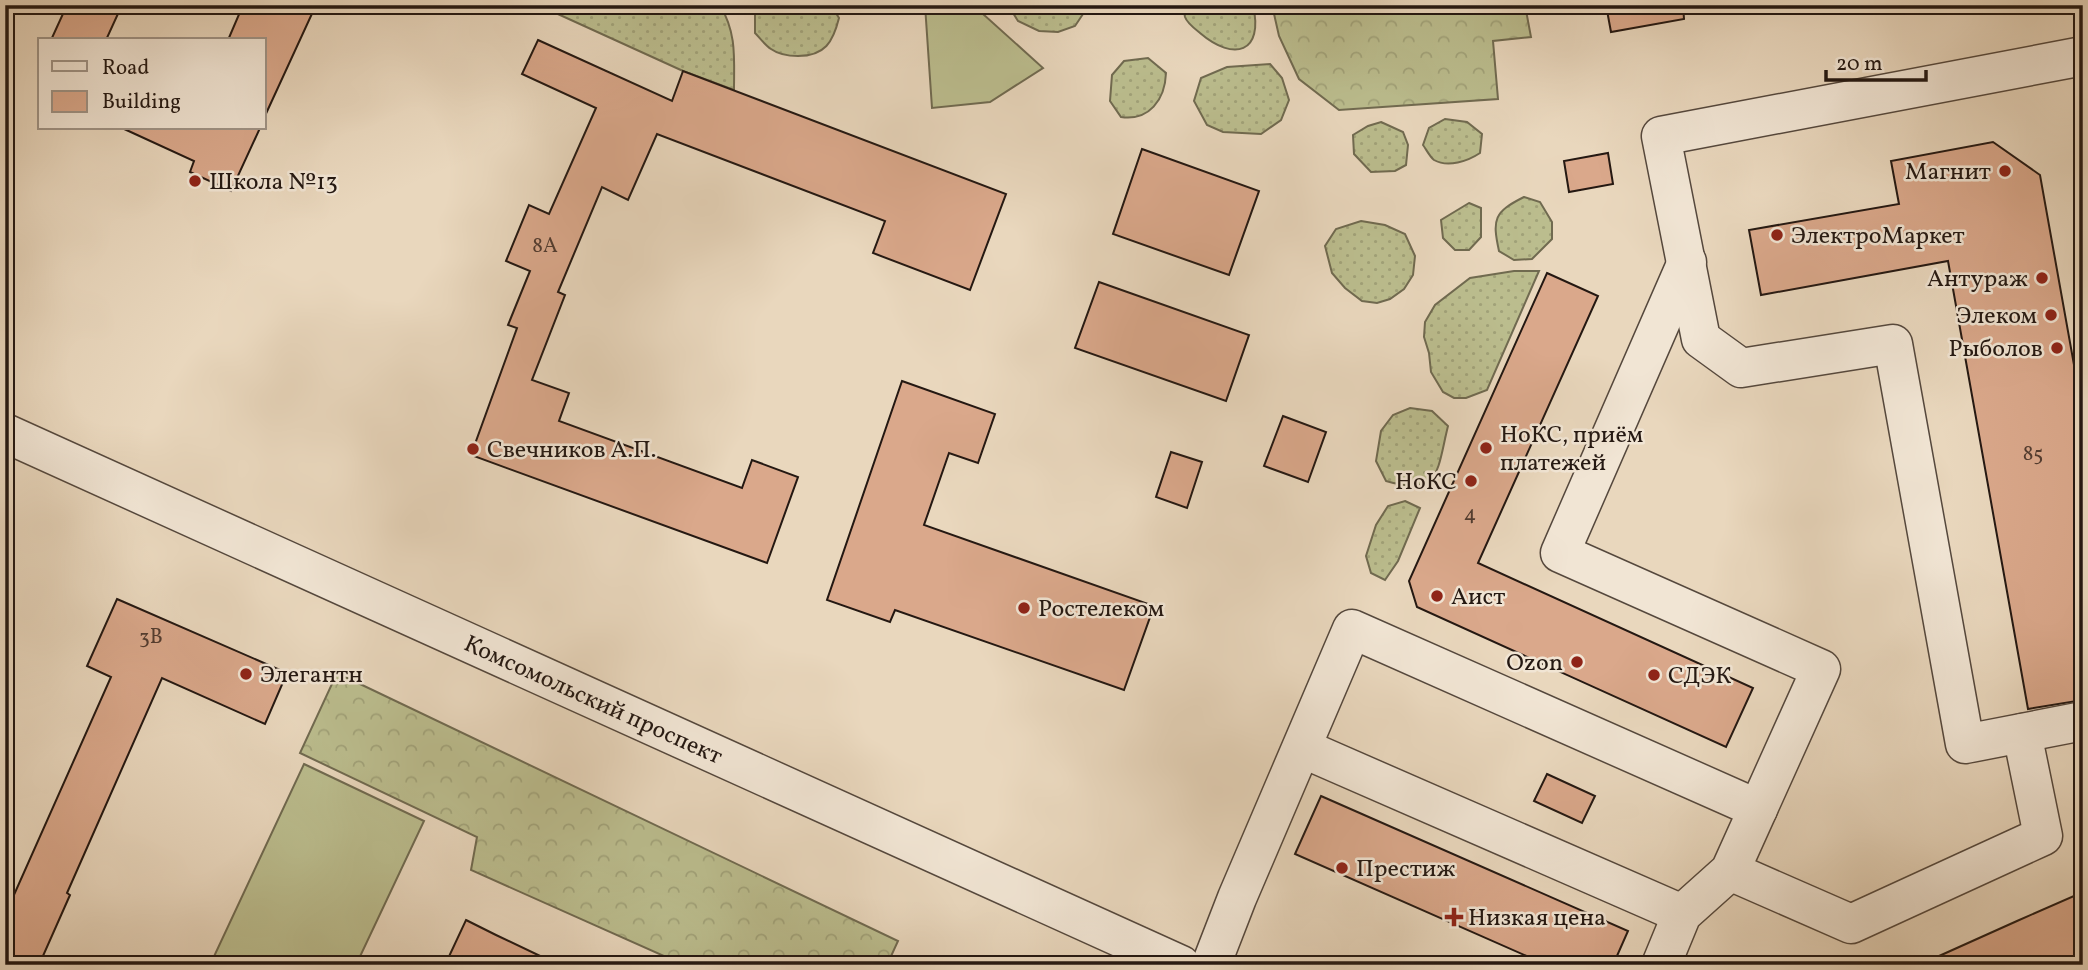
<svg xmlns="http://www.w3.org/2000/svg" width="2088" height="970" font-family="Vollkorn,serif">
<defs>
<pattern id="grass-dots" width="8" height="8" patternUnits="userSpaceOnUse" patternTransform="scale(1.75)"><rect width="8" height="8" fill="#bbbd8e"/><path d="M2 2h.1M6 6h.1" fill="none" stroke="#a1a279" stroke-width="1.8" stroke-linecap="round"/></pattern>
<pattern id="forest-crowns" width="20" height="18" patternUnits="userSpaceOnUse" patternTransform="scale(1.75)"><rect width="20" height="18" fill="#bbbd8e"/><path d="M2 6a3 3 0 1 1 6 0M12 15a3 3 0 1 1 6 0" fill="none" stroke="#a1a279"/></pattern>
</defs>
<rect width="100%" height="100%" fill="#e9d7bd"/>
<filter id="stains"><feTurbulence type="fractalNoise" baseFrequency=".00286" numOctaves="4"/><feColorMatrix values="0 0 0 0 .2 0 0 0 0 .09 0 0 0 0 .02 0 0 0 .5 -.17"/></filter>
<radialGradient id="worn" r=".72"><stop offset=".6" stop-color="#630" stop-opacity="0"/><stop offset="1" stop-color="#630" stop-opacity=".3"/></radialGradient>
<!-- grass -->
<g fill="url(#grass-dots)" stroke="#706a50" stroke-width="2">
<path d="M 552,5 L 720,5 C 737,34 734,58 734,90 L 683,71 L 549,10 Z"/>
<path d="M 764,5 L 831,5 L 839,18 C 833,42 825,56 798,56 C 789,56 778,54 771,49 C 765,45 760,38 755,33 L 755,14 Z"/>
<path d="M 1008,5 L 1089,5 L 1075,26 L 1058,32 L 1039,31 L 1018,21 Z"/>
<path d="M 1184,5 L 1253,5 C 1264,53 1234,62 1200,33 C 1195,29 1187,23 1185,17 C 1184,13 1185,9 1184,5 Z"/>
<path d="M 1148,58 L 1166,73 C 1165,100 1149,121 1121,117 L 1110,101 L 1112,75 L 1124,61 Z"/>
<path d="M 1270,64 L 1282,78 L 1289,100 L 1281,120 L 1261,134 L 1223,132 L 1207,125 L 1194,101 L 1201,78 L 1227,67 Z"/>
<path d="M 1445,119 L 1467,122 L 1482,134 L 1480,153 C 1468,161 1448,168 1434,160 C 1430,157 1426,149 1423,145 L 1429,128 Z"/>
<path d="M 1381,122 L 1403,132 L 1408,145 L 1406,165 L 1395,171 L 1371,172 L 1354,154 L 1353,135 L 1368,126 Z"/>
<path d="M 1524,197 L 1540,202 L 1552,222 L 1552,239 L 1532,259 L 1514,260 L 1499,251 C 1492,219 1494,212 1524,197 Z"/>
<path d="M 1469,203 L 1481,208 L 1481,237 L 1469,250 L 1455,250 L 1443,238 L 1441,220 Z"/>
<path d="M 1361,221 L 1385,225 L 1405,234 L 1415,256 L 1413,275 L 1404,289 L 1390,299 L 1377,303 L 1362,301 L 1345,288 L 1332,273 L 1325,246 L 1336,229 Z"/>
<path d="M 1514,271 L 1539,271 L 1487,390 L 1466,398 L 1454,398 L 1443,392 L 1431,372 L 1429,353 L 1424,337 L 1425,322 L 1435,305 L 1470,278 Z"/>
<path d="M 1410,408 L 1432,411 L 1448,426 C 1437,470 1441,497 1386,481 L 1376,461 L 1381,431 L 1393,415 Z"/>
<path d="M 1405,501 L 1420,508 L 1398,561 L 1385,580 L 1371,573 L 1366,556 L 1376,525 L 1388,506 Z"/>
</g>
<!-- forest -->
<g fill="url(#forest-crowns)" stroke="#706a50" stroke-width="2">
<path d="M 1272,5 L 1525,5 L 1531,37 L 1493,41 L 1498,99 L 1339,110 L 1299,79 L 1279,36 Z"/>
<path d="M 337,673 L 898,941 L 887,965 L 684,965 L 471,870 L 477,837 L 300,753 Z"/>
</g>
<!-- pitch -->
<g fill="#bbbd8e" stroke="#706a50" stroke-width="2">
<path d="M 925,5 L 973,5 L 1043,68 L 990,102 L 932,108 Z"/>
<path d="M 304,764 L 424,821 L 356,965 L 210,965 Z"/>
</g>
<!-- building -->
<g fill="#daa88b" stroke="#241812" stroke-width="2">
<path d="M 67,5 L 122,5 L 106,40 L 51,40 Z"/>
<path d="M 243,5 L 316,5 L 264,118 L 264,40 L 228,40 Z"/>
<path d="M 1606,5 L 1683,5 L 1684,19 L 1611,32 Z"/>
<path d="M 538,40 L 672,101 L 683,71 L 1006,194 L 970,290 L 873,253 L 885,221 L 657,134 L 628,200 L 602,187 L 558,292 L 565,295 L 532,380 L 569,393 L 559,421 L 742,488 L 752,460 L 798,477 L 767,563 L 471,455 L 517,328 L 508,325 L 530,271 L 506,261 L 529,205 L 549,214 L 596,108 L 522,74 Z"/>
<path d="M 122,128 L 260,128 L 231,191 L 190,172 L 194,161 Z"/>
<path d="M 1993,142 L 2040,175 L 2083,415 L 2083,700 L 2028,709 L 1948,261 L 1761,295 L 1749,230 L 1899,204 L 1891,161 Z"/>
<path d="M 1142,149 L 1259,191 L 1229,275 L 1113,234 Z"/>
<path d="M 1608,153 L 1613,184 L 1569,192 L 1564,161 Z"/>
<path d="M 1547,273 L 1598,296 L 1478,563 L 1753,688 L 1726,747 L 1417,607 L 1409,581 Z"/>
<path d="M 1099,282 L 1249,335 L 1226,401 L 1075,348 Z"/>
<path d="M 902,381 L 995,414 L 978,463 L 949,453 L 924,525 L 1154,606 L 1124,690 L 895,610 L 890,622 L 827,600 Z"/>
<path d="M 1283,416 L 1326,432 L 1308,482 L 1264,466 Z"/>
<path d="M 1171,452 L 1202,462 L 1187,508 L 1156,497 Z"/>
<path d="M 117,599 L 287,673 L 265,724 L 162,678 L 67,893 L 70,895 L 39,965 L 5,965 L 5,915 L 111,677 L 87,666 Z"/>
<path d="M 1547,774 L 1595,796 L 1582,823 L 1534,801 Z"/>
<path d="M 1321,796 L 1628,931 L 1613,965 L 1547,965 L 1295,854 Z"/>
<path d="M 2083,892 L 2083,965 L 1919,965 L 2017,921 Z"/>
<path d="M 466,920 L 496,935 L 559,965 L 445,965 Z"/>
</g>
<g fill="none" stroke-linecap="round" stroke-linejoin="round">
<!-- minor casing -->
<g stroke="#55483d" stroke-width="41">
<g id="minor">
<path d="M 2083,56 L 1661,136 L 1701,339 L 1741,368 L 1893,344 L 1965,744 L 2083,721"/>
<path id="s1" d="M 5,433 L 1181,965"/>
<path d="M 1302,748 L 1682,914"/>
<path d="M 1730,871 L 1851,924 L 2043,836 L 2022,733"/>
<path d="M 1211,965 L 1237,898 L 1352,629 L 1758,809"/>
<path d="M 1661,965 L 1682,914 L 1730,871 L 1821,669 L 1560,553 L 1687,262"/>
</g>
</g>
<!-- minor -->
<use href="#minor" stroke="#f1e5d4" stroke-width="38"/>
</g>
<!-- markers -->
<g fill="#8f2418" stroke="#f1e5d4" stroke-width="2.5">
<circle cx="2005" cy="171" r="7"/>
<circle cx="195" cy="181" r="7"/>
<circle cx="1777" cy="235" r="7"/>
<circle cx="2042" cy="278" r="7"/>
<circle cx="2051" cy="315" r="7"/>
<circle cx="2057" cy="348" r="7"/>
<circle cx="1486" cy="448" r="7"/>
<circle cx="473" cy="449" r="7"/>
<circle cx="1471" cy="481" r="7"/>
<circle cx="1437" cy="596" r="7"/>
<circle cx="1024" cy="608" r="7"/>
<circle cx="1577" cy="662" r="7"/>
<circle cx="246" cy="674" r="7"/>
<circle cx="1654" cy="675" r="7"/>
<circle cx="1342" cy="868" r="7"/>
<path d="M1450.5 906.5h7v7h7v7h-7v7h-7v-7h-7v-7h7z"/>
</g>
<g text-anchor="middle" stroke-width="5" stroke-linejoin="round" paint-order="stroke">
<!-- number labels -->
<g font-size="21" fill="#523c30">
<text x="545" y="252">8А</text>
<text x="2033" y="460">85</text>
<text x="1470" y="520">4</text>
<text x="151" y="643">3В</text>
</g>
<!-- poi labels -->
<g font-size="24" fill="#241812" stroke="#f1e5d4" text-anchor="start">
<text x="1991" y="179" text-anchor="end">Магнит</text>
<text x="209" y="189">Школа №13</text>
<text x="1791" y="243">ЭлектроМаркет</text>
<text x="2028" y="286" text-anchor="end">Антураж</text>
<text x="2037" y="323" text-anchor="end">Элеком</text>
<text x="2043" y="356" text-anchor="end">Рыболов</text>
<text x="1500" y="442">НоКС, приём<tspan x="1500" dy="28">платежей</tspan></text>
<text x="487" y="457">Свечников А.П.</text>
<text x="1457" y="489" text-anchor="end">НоКС</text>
<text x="1451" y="604">Аист</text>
<text x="1038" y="616">Ростелеком</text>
<text x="1563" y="670" text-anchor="end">Ozon</text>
<text x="260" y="682">Элегантн</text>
<text x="1668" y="683">СДЭК</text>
<text x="1356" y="876">Престиж</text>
<text x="1468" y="925">Низкая цена</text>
</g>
<!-- street labels -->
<g font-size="24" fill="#241812" stroke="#f1e5d4">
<text dy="8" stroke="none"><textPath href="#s1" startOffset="646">Комсомольский проспект</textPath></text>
</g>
</g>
<!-- margin -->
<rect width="2088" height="970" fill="none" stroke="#e9d7bd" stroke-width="28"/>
<rect x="7" y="7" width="2074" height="956" fill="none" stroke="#241812" stroke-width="3.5"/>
<rect x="14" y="14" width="2060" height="942" fill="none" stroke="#241812" stroke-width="2"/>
<!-- legend -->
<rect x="38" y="38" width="228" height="91" fill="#f1e5d4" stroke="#9f9386" stroke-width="2"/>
<rect x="52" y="61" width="35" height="10" fill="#f1e5d4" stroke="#9f9386" stroke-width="2"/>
<text x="102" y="74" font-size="21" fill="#241812">Road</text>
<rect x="52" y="91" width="35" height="21" fill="#daa88b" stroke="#9f9386" stroke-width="2"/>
<text x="102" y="108" font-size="21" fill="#241812">Building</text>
<!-- scale -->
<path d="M1826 70v10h100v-10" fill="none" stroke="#241812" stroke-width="3.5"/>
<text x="1836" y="70" font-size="21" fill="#241812" stroke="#f1e5d4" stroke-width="5" paint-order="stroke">20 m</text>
<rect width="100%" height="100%" filter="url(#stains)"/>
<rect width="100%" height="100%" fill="url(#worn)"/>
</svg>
